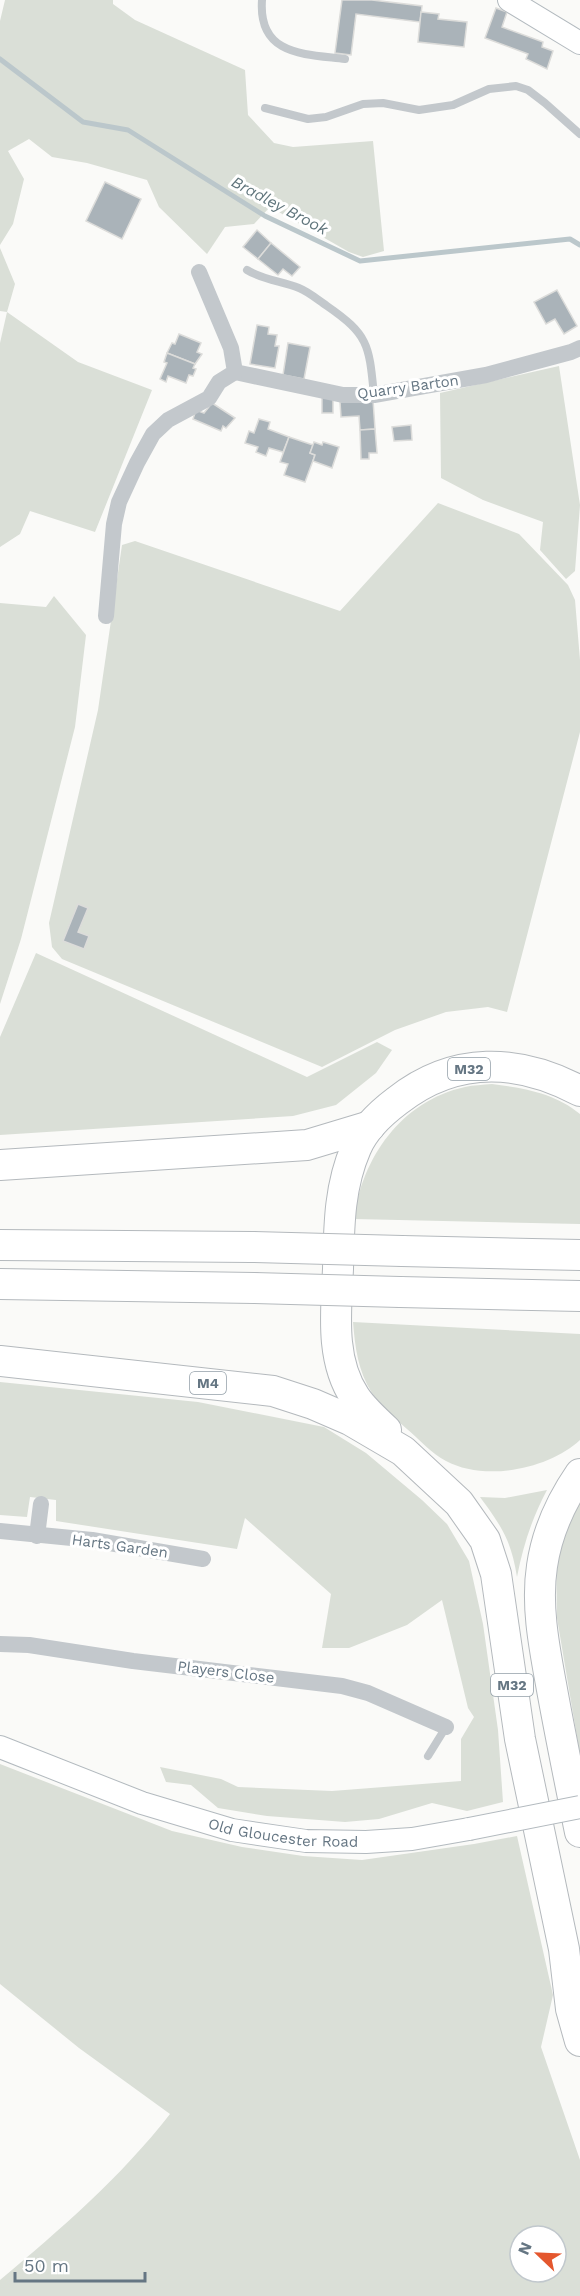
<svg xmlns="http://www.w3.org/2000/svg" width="580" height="2296" font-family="'Work Sans',sans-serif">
<rect width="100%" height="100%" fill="#fafaf8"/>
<!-- green -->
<g fill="#dadfd7" fill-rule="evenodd">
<path d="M 5,0 L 113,0 L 113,4 L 135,20 L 245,70 L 248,115 L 274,143 L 293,147 L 373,141 L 384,251 L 363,257 L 349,252 L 270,207 L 254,224 L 225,227 L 207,254 L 159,207 L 147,180 L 87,163 L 52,157 L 29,139 L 8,151 L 24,179 L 13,224 L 0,245 L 0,21 Z"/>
<path d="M 0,248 L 15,284 L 7,312 L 78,362 L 152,390 L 95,532 L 30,511 L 20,534 L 0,547 L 0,343 L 7,312 L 0,311 Z"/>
<path d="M 559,366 L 580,505 L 575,571 L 566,579 L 540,550 L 543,522 L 483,500 L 441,478 L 440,393 Z"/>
<path d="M 438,503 L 519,534 L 568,585 L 575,600 L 580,660 L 580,732 L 507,1012 L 488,1007 L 446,1012 L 395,1030 L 322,1067 L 62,959 L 52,947 L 49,923 L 98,710 L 122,545 L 135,541 L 340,611 Z"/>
<path d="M 54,596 L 86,635 L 75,727 L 21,939 L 0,1004 L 0,603 L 46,607 Z"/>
<path d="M 36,953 L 307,1077 L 377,1042 L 392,1050 L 376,1073 L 336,1105 L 293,1116 L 0,1135 L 0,1037 Z"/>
<path d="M 492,1084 C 523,1088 555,1093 580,1114 L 580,1224 L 354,1219 C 362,1158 401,1101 465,1087 C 473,1085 483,1085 492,1084 Z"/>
<path d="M 353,1322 L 580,1334 L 580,1440 C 549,1469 485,1482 446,1461 C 432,1454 419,1439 407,1429 C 394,1418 381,1407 372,1393 C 358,1371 355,1347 353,1322 Z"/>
<path d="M 0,1382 L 198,1402 L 324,1427 L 366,1453 L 422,1500 L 447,1524 L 469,1561 L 483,1624 L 498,1730 L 503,1802 L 467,1811 L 432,1803 L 379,1819 L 345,1822 L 267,1816 L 218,1808 L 191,1785 L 166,1782 L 160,1767 L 221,1779 L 238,1787 L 332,1791 L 461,1781 L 461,1739 L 474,1717 L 468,1708 L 442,1600 L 407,1625 L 349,1648 L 322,1648 L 331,1594 L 245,1518 L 237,1549 L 56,1521 L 56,1500 L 30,1497 L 27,1517 L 0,1515 Z"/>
<path d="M 547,1490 C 532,1518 523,1546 517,1577 C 511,1540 502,1527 480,1497 L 505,1498 Z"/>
<path d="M 580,1502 L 580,1755 L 557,1618 L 556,1557 L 568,1524 Z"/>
<path d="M 0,1764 L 172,1831 L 242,1847 L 303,1856 L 362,1860 L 474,1844 L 517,1836 L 553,1995 L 541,2047 L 580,2160 L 580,2296 L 0,2296 L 0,2280 C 61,2229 121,2177 170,2114 L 79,2048 L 0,1984 ZM 520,2236 L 556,2236 L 556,2272 L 520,2272 Z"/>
</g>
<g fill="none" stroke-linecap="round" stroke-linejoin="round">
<!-- stream -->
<path stroke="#bbc7cb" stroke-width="5" d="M 0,59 L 83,122 L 128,130 L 265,216 L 360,261 L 570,239 L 580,245"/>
</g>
<!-- building -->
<g fill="#aab3b9" stroke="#dcdcda" stroke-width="1.5">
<path d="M 342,0 L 372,0 L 422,6 L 420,22 L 356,14 L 351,55 L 335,53 Z"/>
<path d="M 496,8 L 507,12 L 502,27 L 543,42 L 542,47 L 553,51 L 547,69 L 526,59 L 528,54 L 485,38 Z"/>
<path d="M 421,12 L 439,14 L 438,19 L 467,22 L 464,47 L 418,42 Z"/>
<path d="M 105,182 L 141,199 L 122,239 L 86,221 Z"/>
<path d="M 257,230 L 271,243 L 258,259 L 243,247 Z"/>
<path d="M 271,243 L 300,267 L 292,276 L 283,269 L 278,275 L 258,259 Z"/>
<path d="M 557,290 L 577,326 L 564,334 L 555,319 L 546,324 L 534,302 Z"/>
<path d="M 257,325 L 269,327 L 268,334 L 277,335 L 275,346 L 279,346 L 275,368 L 250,364 Z"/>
<path d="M 179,334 L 201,343 L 197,352 L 202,354 L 195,364 L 167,353 L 172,343 L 175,344 Z"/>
<path d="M 288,343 L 310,347 L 304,379 L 283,375 Z"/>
<path d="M 167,353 L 195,364 L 193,368 L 196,369 L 193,376 L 189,375 L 186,383 L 168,376 L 166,382 L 160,379 L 167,363 L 164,362 Z"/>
<rect x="322" y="397" width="11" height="16"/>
<path d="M 373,400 L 375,429 L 360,430 L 359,416 L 341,417 L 340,402 Z"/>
<path d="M 212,403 L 235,418 L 226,428 L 223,426 L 221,431 L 193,419 L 196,410 L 204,413 Z"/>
<path d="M 259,419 L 270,422 L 268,429 L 289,437 L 283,452 L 269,448 L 266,456 L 256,452 L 258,447 L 245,443 L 249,431 L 254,433 Z"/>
<path d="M 411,425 L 412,440 L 394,441 L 392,427 Z"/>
<path d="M 375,429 L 377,453 L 369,453 L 369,459 L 361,459 L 360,430 Z"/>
<path d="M 289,437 L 313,445 L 310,453 L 315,455 L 305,482 L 284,475 L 288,464 L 280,462 Z"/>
<path d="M 314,442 L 322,445 L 323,442 L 339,447 L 332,468 L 313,461 L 315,455 L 310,453 Z"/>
<path d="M 78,904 L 88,908 L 78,932 L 89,936 L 84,949 L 63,941 Z"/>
</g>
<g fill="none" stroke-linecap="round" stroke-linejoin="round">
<!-- secondary casing -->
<g stroke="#b3babf" stroke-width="24">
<g id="secondary">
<path d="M 509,0 L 580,43"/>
<path id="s1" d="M 0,1747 L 142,1803 L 232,1830 L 306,1841 L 366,1842 L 412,1839 L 469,1829"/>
</g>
</g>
<!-- motorway casing -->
<g stroke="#b4b9bd" stroke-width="32">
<g id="motorway">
<path d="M 0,1165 L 307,1145 L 370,1126"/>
<path d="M 0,1245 L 252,1247"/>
<path d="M 402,1251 L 580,1255"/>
<path d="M 0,1284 L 254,1288"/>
<path d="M 400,1292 L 580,1296"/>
<path d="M 0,1361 L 273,1391 L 313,1404 L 350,1420 L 403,1451 L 459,1503 L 485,1540 L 496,1574 L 520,1739 L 564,1949 L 571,2009 L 580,2041"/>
<path d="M 386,1430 C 375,1420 363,1409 355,1397 C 330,1360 336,1311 338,1269 C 339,1227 339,1187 356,1148 C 364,1129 381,1113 397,1101 C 454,1056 518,1058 580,1091"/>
<path d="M 580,1474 C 560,1503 547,1532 542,1566 C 536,1605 544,1646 551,1684 C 560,1734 570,1783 580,1832"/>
</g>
</g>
<!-- service -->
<g stroke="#c3c8cc" stroke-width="8">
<path d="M 262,0 C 258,56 305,54 345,59"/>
<path d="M 265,108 L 308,119 L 326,117 L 363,104 L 383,103 L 419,110 L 453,105 L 489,89 L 516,86 L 528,90 L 545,103 L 580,134"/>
<path d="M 247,270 C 263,280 281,281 299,288 C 309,292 318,300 327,306 C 369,335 369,345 374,395"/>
<path d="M 428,1756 L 446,1727"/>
</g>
<!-- minor -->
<g stroke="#c3c8cc" stroke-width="16">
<path d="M 235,372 L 343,395 L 374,395 L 486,375 L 571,352 L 580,348"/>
<path d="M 106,616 L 114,524 L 119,502 L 137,463 L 153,434 L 168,420 L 209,398 L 219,382 L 235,372 L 231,348 L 199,272"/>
<path d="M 0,1531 L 92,1540 L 203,1559"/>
<path d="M 37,1536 L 41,1504"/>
<path d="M 0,1644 L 29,1645 L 133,1661 L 342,1686 L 368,1693 L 446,1727"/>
</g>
<!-- secondary -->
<use href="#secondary" stroke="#fff" stroke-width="22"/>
<!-- motorway -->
<use href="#motorway" stroke="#fff" stroke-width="30"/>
<!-- secondary-bridge casing -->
<g stroke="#b3babf" stroke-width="24" stroke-linecap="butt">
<path id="secondary-bridge" d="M 469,1829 L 580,1807"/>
</g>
<!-- motorway-bridge casing -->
<g stroke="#b4b9bd" stroke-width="32" stroke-linecap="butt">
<g id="motorway-bridge">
<path d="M 252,1247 L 402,1251"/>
<path d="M 254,1288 L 400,1292"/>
</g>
</g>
<!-- secondary-bridge -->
<use href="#secondary-bridge" stroke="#fff" stroke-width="22"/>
<!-- motorway-bridge -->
<use href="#motorway-bridge" stroke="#fff" stroke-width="30"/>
</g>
<g text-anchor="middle" stroke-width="6" stroke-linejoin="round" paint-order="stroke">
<!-- shield labels -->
<g fill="#fff" stroke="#939fa8" stroke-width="1.5">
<rect x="448" y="1058" width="42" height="22" rx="4.5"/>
<rect x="190" y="1372" width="36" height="22" rx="4.5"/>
<rect x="491" y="1674" width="42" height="22" rx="4.5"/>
</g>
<g font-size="14" font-weight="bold" fill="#657683">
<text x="469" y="1074">M32</text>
<text x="208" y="1388">M4</text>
<text x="512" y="1690">M32</text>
</g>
<!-- street labels -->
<g font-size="15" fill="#657683" stroke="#fff">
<text transform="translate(408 387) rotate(-8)" y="5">Quarry Barton</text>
<text transform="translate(120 1546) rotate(8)" y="5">Harts Garden</text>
<text transform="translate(226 1672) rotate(7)" y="5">Players Close</text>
<text dy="5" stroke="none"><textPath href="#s1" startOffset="298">Old Gloucester Road</textPath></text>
</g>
<!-- water labels -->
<g font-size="16" font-style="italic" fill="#60757c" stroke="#fff">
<text transform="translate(280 205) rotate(28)" y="6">Bradley Brook</text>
</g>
</g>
<!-- north arrow -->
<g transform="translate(538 2254) rotate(293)"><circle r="28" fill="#ffffff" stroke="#c1c8cd" stroke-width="1.5"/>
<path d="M0-4.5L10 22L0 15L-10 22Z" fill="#e4572e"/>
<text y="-9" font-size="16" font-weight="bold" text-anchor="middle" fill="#657683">N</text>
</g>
<!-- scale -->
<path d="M15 2272v9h130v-9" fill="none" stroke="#657683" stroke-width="3"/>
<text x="24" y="2272" font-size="18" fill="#657683" stroke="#ffffff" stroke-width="4.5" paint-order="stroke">50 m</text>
</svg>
